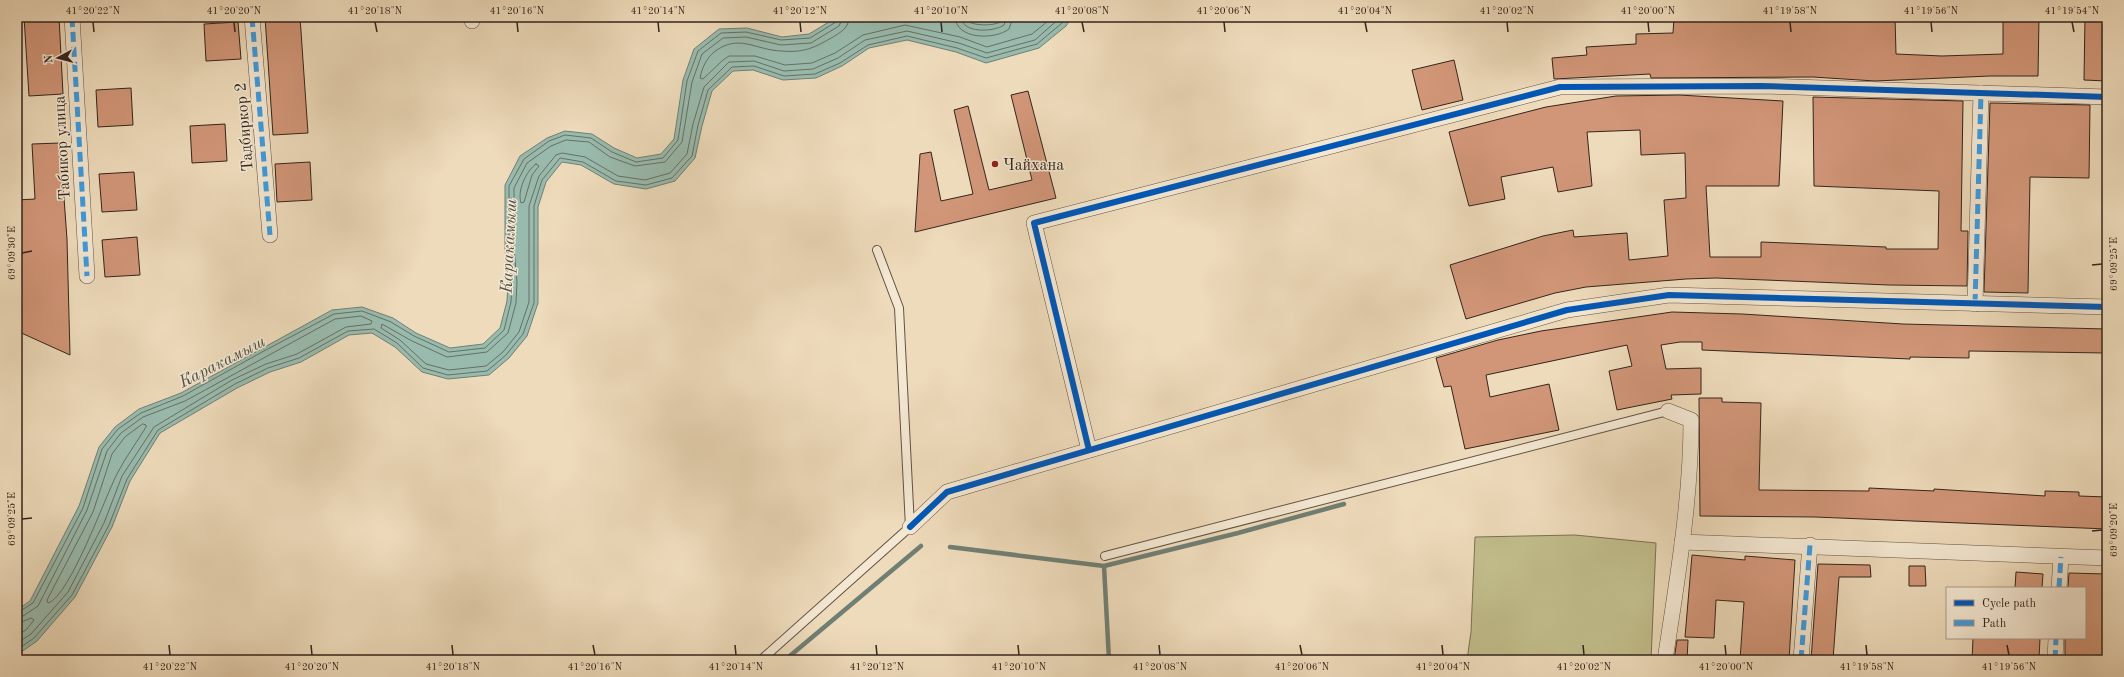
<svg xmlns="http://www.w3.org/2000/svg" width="2124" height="677" font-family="'Old Standard TT',serif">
<rect width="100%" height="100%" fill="#eedbbb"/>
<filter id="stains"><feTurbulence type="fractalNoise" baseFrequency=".005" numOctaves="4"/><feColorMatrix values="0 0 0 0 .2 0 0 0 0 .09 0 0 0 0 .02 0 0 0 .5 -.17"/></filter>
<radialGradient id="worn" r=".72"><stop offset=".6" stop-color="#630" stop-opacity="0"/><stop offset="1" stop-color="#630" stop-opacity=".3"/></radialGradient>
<!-- green -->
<path fill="#c1bd8b" stroke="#7a7154" d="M 1575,535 L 1656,543 L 1651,660 L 1467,660 L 1471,632 L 1475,537 Z"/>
<!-- water -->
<path fill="#99bbae" stroke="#707f74" d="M 837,17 L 965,17 C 977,21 990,22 1002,17 L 1072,17 L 1066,26 L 1039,48 L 986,63 L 956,52 L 907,40 L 869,48 L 842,66 L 816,78 L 783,80 L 753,70 L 733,71 L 712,91 L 702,126 L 695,158 L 675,181 L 646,189 L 614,184 L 581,165 L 562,162 L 546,182 L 538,207 L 538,303 L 527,336 L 509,358 L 489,375 L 448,379 L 422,372 L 395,347 L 372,333 L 349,335 L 301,362 L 270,372 L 237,388 L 160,433 L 130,481 L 112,527 L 75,597 L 37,641 L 17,655 L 17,610 L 30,601 L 79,506 L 99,447 L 115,427 L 139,409 L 181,393 L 332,310 L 362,307 L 393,318 L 416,333 L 450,348 L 483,344 L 500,328 L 507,301 L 508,282 L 505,249 L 505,185 L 520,156 L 547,138 L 565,131 L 592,134 L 614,148 L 637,158 L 661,154 L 674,139 L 683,80 L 694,49 L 719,29 L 747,28 L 782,37 L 809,34 Z"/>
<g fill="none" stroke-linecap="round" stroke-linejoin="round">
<!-- shore -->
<g stroke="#667065" stroke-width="1">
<path d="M 843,17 L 839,26 L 811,43 L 781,45 L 746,37 L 723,38 L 702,54 L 692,82 L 682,142 L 665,162 L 635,166 L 610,157 L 589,142 L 566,140 L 551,146 L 527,163 L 514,188 L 514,249 L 517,282 L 516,303 L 508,333 L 487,352 L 447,357 L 412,341 L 382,324 L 381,328 L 400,340 L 426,364 L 449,370 L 486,366 L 503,352 L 519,332 L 529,302 L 529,206 L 539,176 L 556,155 L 562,153 L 585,157 L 618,176 L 645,180 L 670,173 L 687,154 L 693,124 L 704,87 L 729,62 L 754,61 L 784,71 L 813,69 L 838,58 L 865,40 L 907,31 L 959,43 L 987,53 L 1035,40 L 1061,17"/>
<path d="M 849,17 C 849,28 841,32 833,37 C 814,48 804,53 781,51 C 755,50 739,33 714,52 C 706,59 702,68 700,78 L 703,79 L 723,60 L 729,56 L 755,56 L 785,65 L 812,63 L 835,53 L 863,35 L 905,25 L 960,37 L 987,47 L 1032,34 L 1053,17"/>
<path d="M 955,17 C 956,40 995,40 1009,29 L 1013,17"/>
<path d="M 961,17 C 962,34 994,32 1004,25 L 1007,17"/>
<path d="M 966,17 L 967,21 C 975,26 992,26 1001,22 L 1002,17"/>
<path d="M 536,164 L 539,166 L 532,175 L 524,202 L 521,203 C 517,191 526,171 536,164 Z"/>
<path d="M 143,424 L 146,425 L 146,427 C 137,442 125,458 117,474 C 105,497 70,596 48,603 L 47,600 L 93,512 L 112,454 L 125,437 Z"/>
<path d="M 17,613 L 33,603 L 83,508 L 102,449 L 118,429 L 141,413 L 183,396 L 262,352 L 334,314 L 362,311 L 391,322 L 414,336 L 449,352 L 485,348 L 504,330 L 511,302 L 512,282 L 509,249 L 509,186 L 524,159 L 549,141 L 565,135 L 591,138 L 612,152 L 636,162 L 663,158 L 678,140 L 687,81 L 698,51 L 721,33 L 746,32 L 781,40 L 810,38 L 836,22 L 838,17"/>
<path d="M 17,618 L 23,616 L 38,606 L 87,510 L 107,451 L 121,433 L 143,417 L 185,401 L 335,319 L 361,316 L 372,321 L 371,324 L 346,327 L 297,354 L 266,364 L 232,380 L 154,427 L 122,476 L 104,523 L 68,592 L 31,634 L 17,643"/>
<path d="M 17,624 L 31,618 L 34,620 L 27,629 L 17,636"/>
<path d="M 17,650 L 34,638 L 72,595 L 109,525 L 127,479 L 158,430 L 235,384 L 268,368 L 299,358 L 348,331 L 374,329 L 397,343 L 423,368 L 448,375 L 487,371 L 506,355 L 523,334 L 534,303 L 534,206 L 542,180 L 560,158 L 583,162 L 616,181 L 646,185 L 672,178 L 692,156 L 698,125 L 708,90 L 732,67 L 754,66 L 784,76 L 815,74 L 840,63 L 868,45 L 907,36 L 957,48 L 986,58 L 1037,44 L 1062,23 L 1067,17"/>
</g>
<!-- stream -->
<g stroke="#707f74" stroke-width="4.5">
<path d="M 950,547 L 1104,566 L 1238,533 L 1344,504"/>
<path d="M 1104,566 L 1109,660"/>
<path d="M 785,660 L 921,546"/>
</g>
</g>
<!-- building -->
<g fill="#d19678" stroke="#33251c">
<path d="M 24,17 L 59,17 L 63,94 L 29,96 Z"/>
<path d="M 265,17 L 300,17 L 308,133 L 273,135 Z"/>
<path d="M 1674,17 L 1895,17 L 1896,54 L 1942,56 L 2003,54 L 2003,17 L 2039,17 L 2038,76 L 1990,76 L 1875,81 L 1813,77 L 1651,78 L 1650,74 L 1554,79 L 1552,58 L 1587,55 L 1586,47 L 1636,44 L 1636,34 L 1673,33 Z"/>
<path d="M 2085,17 L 2107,17 L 2107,81 L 2084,80 Z"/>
<path d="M 238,22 L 241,59 L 206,61 L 204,24 Z"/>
<path d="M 1454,60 L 1463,100 L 1422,110 L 1412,70 Z"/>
<path d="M 131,88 L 133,125 L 98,127 L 96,90 Z"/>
<path d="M 1028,91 L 1056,198 L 915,232 L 920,154 L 931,152 L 941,201 L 973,194 L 954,110 L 968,106 L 989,190 L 1032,180 L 1011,95 Z"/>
<path d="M 1679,95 L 1783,101 L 1779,186 L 1706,186 L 1710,257 L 1761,257 L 1761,242 L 1886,247 L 1886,249 L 1938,249 L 1939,191 L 1814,186 L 1813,97 L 1963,101 L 1961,231 L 1968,231 L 1967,286 L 1889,285 L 1716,278 L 1686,279 L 1586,287 L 1555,293 L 1466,319 L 1450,265 L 1543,236 L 1573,230 L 1574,237 L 1627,233 L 1629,260 L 1668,256 L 1664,200 L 1686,198 L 1685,153 L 1641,155 L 1640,130 L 1587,132 L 1592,186 L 1558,192 L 1553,167 L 1501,177 L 1505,199 L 1469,206 L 1449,132 L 1546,107 L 1616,96 Z"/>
<path d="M 1990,103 L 2090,105 L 2089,178 L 2030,177 L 2028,293 L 1984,292 Z"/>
<path d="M 225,124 L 227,161 L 192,163 L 190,126 Z"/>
<path d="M 60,143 L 67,239 L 70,355 L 17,331 L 17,200 L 35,199 L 32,144 Z"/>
<path d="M 310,162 L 312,200 L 277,202 L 275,164 Z"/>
<path d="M 134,172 L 137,210 L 102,212 L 99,174 Z"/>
<path d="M 137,237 L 140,275 L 105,277 L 102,240 Z"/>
<path d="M 1672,312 L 1742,314 L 1903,324 L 2107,329 L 2107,353 L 1969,351 L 1969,358 L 1910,357 L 1910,359 L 1702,350 L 1702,342 L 1680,342 L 1661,345 L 1666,369 L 1701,368 L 1701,394 L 1671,395 L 1672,399 L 1617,410 L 1609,371 L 1632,366 L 1627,345 L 1486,375 L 1490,397 L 1549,384 L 1559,430 L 1465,449 L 1451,386 L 1444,387 L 1436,358 L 1498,340 L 1541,331 Z"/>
<path d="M 1699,398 L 1722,398 L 1722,402 L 1761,403 L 1759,490 L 1869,491 L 1869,488 L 1934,491 L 1934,489 L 2045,496 L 2045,491 L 2079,492 L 2079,496 L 2107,497 L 2107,529 L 1815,517 L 1700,516 Z"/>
<path d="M 1692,555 L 1745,560 L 1745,556 L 1795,560 L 1789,660 L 1740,660 L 1744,602 L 1716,600 L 1714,638 L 1685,637 Z"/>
<path d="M 1818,564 L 1870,565 L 1871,577 L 1839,577 L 1833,660 L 1811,660 Z"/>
<path d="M 1909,566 L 1925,566 L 1926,586 L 1909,586 Z"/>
<path d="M 2016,572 L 2043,574 L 2042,588 L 2015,588 Z"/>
<path d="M 2069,573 L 2107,574 L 2103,660 L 2065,660 L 2065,638 L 2085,638 L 2085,588 L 2068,588 Z"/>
<path d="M 1973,638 L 2040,638 L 2039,660 L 1972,660 Z"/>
<path d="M 1677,640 L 1688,640 L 1687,660 L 1674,660 Z"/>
</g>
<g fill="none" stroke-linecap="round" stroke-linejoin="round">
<!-- lane casing -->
<g stroke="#625244" stroke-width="10">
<g id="lane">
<path d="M 1105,556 L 1668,411"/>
<path d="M 761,660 L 910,527 L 899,308 L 877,250"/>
</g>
</g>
<!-- street casing -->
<g stroke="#625244" stroke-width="16">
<g id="street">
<path d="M 72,17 L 87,276"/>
<path d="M 252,17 L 270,235"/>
<path d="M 472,17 L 472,21"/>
<path d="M 1975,304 L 1981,93"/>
<path d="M 1089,450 L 1034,223 L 1560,87 L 1762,86 L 2107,97"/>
<path d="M 910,527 L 947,492 L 1567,310 L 1669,295 L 2107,307"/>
<path d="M 1682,542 L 2107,558"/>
<path d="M 2059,588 L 2061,557"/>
<path d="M 1665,660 C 1677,581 1691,500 1691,420 L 1668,411"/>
<path d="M 1801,660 L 1810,545"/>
<path d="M 2055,660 L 2056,638"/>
</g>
</g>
<!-- lane -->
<use href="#lane" stroke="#f4e8d3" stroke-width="8"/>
<!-- street -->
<use href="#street" stroke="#f4e8d3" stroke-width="15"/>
<!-- quiet -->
<g stroke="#3e9cdf" stroke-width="5" stroke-dasharray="10 5" stroke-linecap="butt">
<path d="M 72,17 L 87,276"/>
<path d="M 252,17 L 270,235"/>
<path d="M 472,17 L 472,21"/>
<path d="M 1975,304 L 1981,93"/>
<path d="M 2059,588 L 2061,557"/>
<path d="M 1801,660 L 1810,545"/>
<path d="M 2055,660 L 2056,638"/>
</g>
<!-- cycleway casing -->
<g stroke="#f4e8d3" stroke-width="8">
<g id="cycleway">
<path d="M 1089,450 L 1034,223 L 1560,87 L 1762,86 L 2107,97"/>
<path d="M 910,527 L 947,492 L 1567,310 L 1669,295 L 2107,307"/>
</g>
</g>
<!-- cycleway -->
<use href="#cycleway" stroke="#0057b8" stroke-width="6"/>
</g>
<!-- ticks -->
<path fill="none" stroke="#33251c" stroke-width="1.5" d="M 93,22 L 94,32M 234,22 L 235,32M 375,22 L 377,32M 517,22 L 518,32M 658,22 L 659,32M 800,22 L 801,32M 941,22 L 942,32M 1082,22 L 1084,32M 1224,22 L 1225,32M 1365,22 L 1367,32M 1507,22 L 1508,32M 1648,22 L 1649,32M 1790,22 L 1791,32M 1931,22 L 1932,32M 2072,22 L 2074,32M 22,253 L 32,251M 2092,265 L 2102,264M 22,519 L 32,518M 2092,531 L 2102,530M 169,645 L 170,655M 311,645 L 312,655M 452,645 L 453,655M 593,645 L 595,655M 735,645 L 736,655M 876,645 L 877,655M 1018,645 L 1019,655M 1159,645 L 1160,655M 1300,645 L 1302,655M 1442,645 L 1443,655M 1583,645 L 1584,655M 1725,645 L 1726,655M 1866,645 L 1867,655M 2007,645 L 2009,655"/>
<!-- markers -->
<circle fill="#8f2418" stroke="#f4e8d3" stroke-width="1.5" cx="995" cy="164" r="4"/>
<g text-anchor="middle" stroke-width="3" stroke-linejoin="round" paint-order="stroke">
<!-- street labels -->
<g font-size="16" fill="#33251c" stroke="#f4e8d3">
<text transform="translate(243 127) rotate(-95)" y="6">Тадбиркор 2</text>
<text transform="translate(61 148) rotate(-93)" y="6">Табикор улица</text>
</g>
<!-- poi labels -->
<g font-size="16" fill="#33251c" stroke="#f4e8d3" text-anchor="start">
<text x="1003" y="170">Чайхана</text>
</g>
<!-- water labels -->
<g font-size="17" font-style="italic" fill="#525248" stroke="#f4e8d3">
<text transform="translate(508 246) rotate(-87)" y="6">Каракамыш</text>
<text transform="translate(222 361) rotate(-27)" y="6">Каракамыш</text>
</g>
</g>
<!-- margin -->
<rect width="2124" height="677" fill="none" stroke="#eedbbb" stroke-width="44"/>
<!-- legend -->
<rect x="1946" y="587" width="140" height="52" fill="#f4e8d3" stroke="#a79a8a"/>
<rect x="1954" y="600" width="20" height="6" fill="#0057b8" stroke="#a79a8a"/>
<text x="1982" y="607" font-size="12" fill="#33251c">Cycle path</text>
<rect x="1954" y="620" width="20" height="6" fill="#3e9cdf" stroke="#a79a8a"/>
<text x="1982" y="627" font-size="12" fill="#33251c">Path</text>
<!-- north arrow -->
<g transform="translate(58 58) rotate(263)" stroke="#f4e8d3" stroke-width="3" paint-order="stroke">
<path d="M0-3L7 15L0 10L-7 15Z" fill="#33251c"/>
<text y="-6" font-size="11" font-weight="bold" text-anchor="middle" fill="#33251c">N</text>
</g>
<rect x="22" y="22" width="2080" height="633" fill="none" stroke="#33251c" stroke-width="1.5"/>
<g font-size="10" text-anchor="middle" fill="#33251c">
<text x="93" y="14">41°20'22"N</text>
<text x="234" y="14">41°20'20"N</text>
<text x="375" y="14">41°20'18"N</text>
<text x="517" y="14">41°20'16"N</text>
<text x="658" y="14">41°20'14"N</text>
<text x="800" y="14">41°20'12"N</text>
<text x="941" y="14">41°20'10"N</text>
<text x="1082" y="14">41°20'08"N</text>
<text x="1224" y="14">41°20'06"N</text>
<text x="1365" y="14">41°20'04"N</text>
<text x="1507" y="14">41°20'02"N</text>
<text x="1648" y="14">41°20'00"N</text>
<text x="1790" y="14">41°19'58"N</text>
<text x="1931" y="14">41°19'56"N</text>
<text x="2072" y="14">41°19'54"N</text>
<text transform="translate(11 253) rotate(-90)" y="4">69°09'30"E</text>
<text transform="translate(2113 264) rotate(-90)" y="4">69°09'25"E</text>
<text transform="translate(11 519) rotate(-90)" y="4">69°09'25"E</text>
<text transform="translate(2113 530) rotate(-90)" y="4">69°09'20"E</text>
<text x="170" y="670">41°20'22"N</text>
<text x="312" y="670">41°20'20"N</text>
<text x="453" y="670">41°20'18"N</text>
<text x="595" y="670">41°20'16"N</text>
<text x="736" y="670">41°20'14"N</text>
<text x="877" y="670">41°20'12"N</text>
<text x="1019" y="670">41°20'10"N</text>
<text x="1160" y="670">41°20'08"N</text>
<text x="1302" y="670">41°20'06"N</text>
<text x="1443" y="670">41°20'04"N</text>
<text x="1584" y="670">41°20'02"N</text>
<text x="1726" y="670">41°20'00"N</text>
<text x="1867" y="670">41°19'58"N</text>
<text x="2009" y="670">41°19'56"N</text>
</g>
<rect width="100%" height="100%" filter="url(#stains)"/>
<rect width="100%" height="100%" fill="url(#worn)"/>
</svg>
